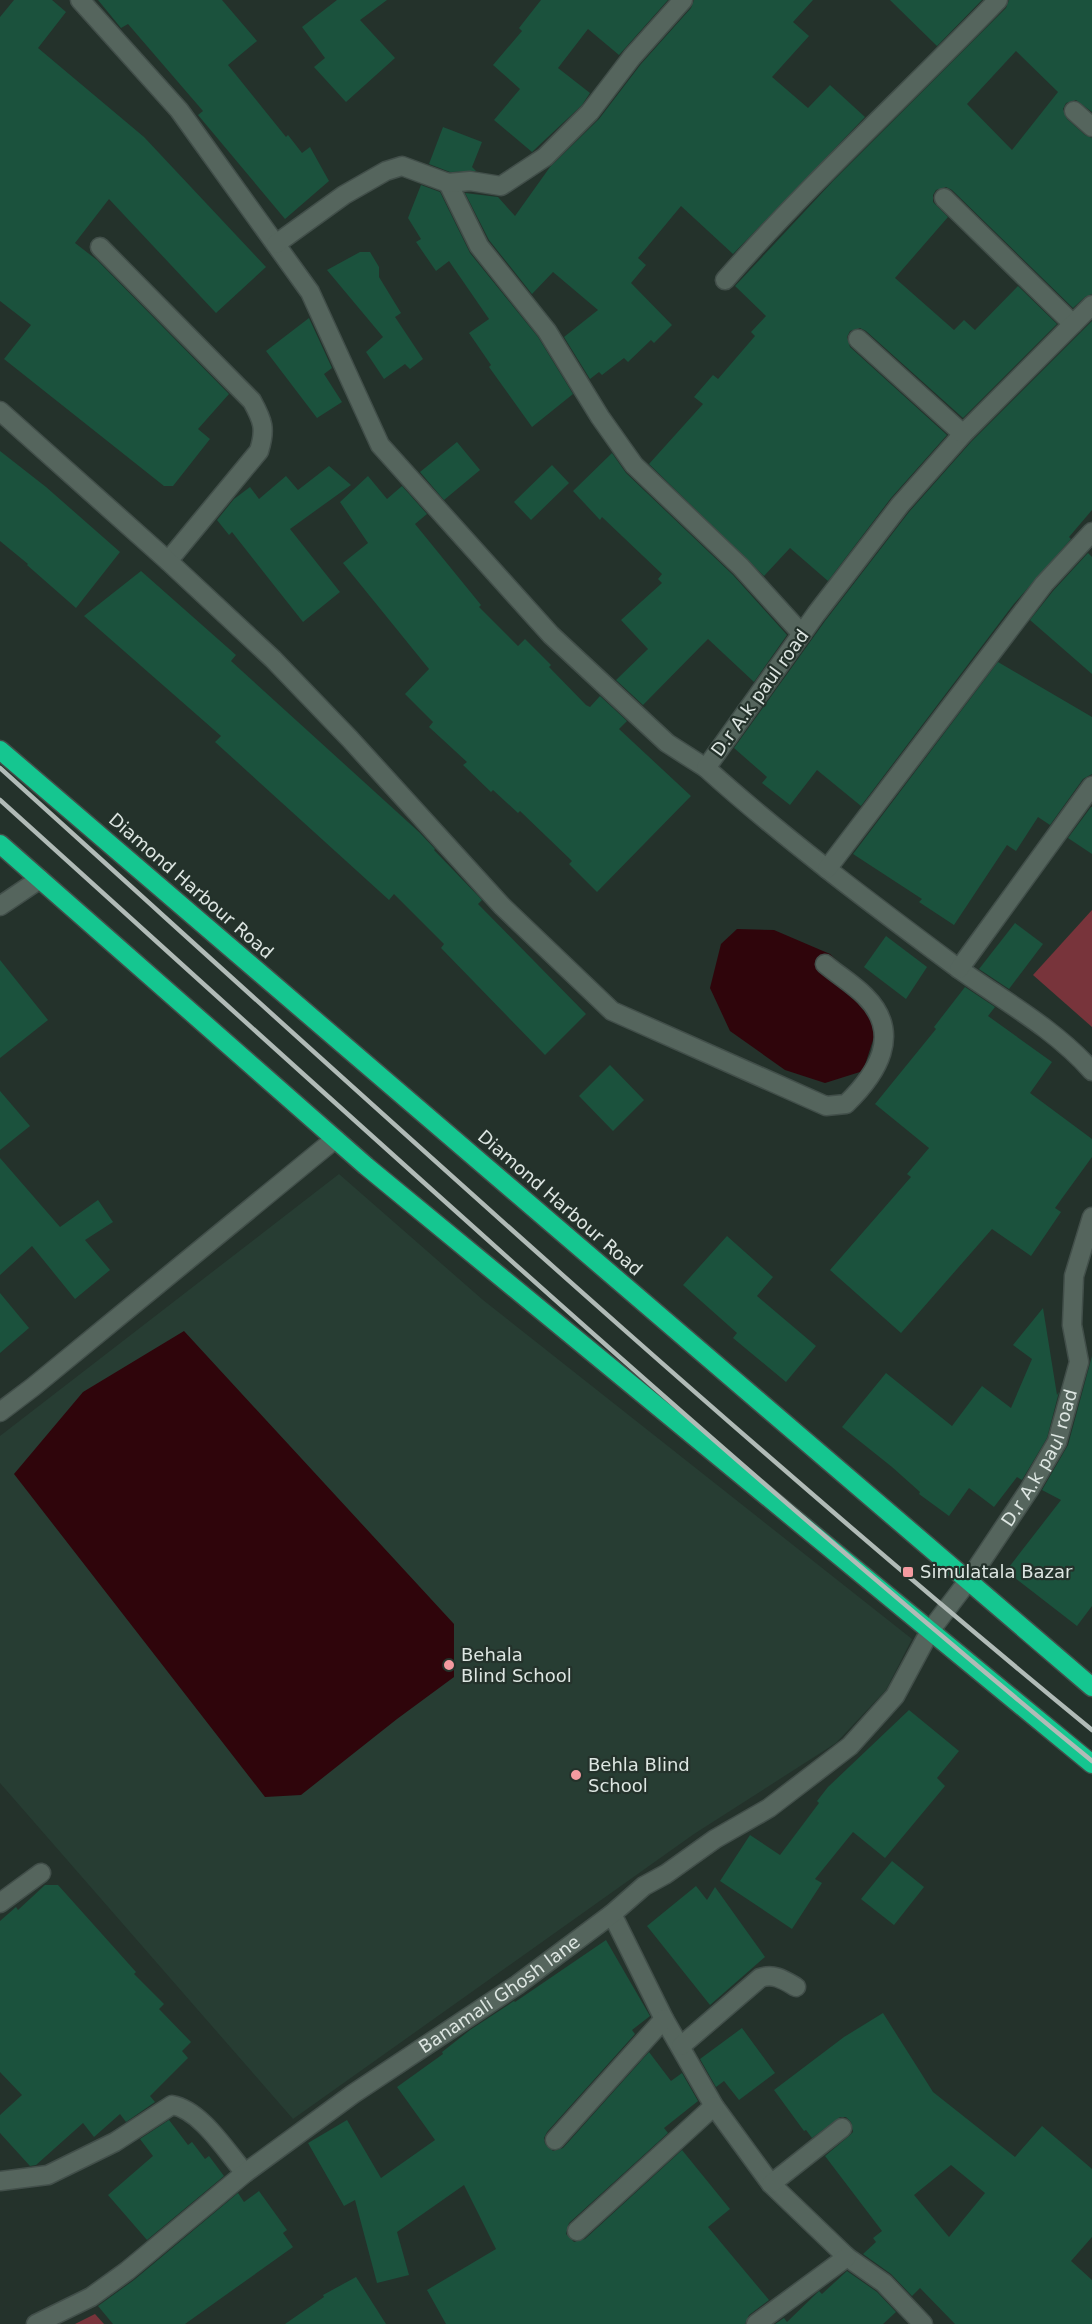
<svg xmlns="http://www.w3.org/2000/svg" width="1092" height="2324" font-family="'DejaVu Sans',sans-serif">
<rect width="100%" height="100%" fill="#24322b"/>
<!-- built -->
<path fill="#273d33" d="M 339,1174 L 483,1300 L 912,1639 L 886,1690 L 836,1743 L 694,1834 L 293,2119 L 0,1783 L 0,1436 Z"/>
<!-- green -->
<g fill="#78343b">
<path d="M 1092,910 L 1092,1027 L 1033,975 Z"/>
<path d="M 95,2314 L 104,2324 L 75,2324 Z"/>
</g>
<!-- water -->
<g fill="#2f050b">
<path d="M 737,929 L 774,930 L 830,954 L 884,1006 L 863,1071 L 825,1083 L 785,1070 L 730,1031 L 710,988 L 721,944 Z"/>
<path d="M 184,1331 L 454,1624 L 454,1677 L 397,1719 L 301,1795 L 265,1797 L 14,1474 L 83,1392 Z"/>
</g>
<!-- building -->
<g fill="#1b523d" fill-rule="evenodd">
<path d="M 14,0 L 52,0 L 66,12 L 38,48 L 144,137 L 266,267 L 216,313 L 109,199 L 75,243 L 97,260 L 229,394 L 198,429 L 210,439 L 173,486 L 164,486 L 4,359 L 31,325 L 0,301 L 0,17 Z"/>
<path d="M 98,0 L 222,0 L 257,41 L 228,65 L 286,137 L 288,135 L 302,153 L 310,147 L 329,181 L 285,219 L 198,115 L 203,111 L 128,24 L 121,28 Z"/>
<path d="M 337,0 L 387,0 L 360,20 L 395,58 L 346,102 L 314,67 L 325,58 L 302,27 Z"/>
<path d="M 541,0 L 668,0 L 619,55 L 588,29 L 558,68 L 590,93 L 582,105 L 532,152 L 494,120 L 520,89 L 493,65 L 522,31 L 519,28 Z"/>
<path d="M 694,0 L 813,0 L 793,22 L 809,36 L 772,77 L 808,108 L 830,85 L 865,117 L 733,254 L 681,206 L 638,258 L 646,265 L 631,283 L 672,325 L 654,343 L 651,340 L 628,362 L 624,358 L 602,375 L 599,372 L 590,379 L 564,337 L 598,310 L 553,272 L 532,294 L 489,240 L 465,193 L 498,197 L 515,216 L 550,167 L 599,119 L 641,64 L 691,8 Z"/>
<path d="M 890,0 L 982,0 L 937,46 Z"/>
<path d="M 1009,0 L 1092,0 L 1092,112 L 1076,100 L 1066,103 L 1063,109 L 1067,119 L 1085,135 L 1092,138 L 1092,294 L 1085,297 L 1073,308 L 952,190 L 946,187 L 936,190 L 933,195 L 933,202 L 948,217 L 895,278 L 954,330 L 964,320 L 975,330 L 1018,286 L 1057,324 L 963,418 L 866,331 L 860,328 L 850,331 L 847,337 L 850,347 L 947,435 L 891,498 L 828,581 L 790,548 L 764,576 L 649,464 L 703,404 L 694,397 L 713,375 L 718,379 L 755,336 L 751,332 L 766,316 L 735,286 L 833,181 L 1006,8 ZM 1016,51 L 1058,92 L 1012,150 L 967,104 Z"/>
<path d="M 443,127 L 482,142 L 472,167 L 476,171 L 450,172 L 429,164 Z"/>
<path d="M 421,185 L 440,192 L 470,253 L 538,337 L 573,394 L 532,427 L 489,367 L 491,365 L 469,333 L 489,319 L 449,261 L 436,271 L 416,242 L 421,239 L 408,218 Z"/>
<path d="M 360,252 L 370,252 L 379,267 L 379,277 L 401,313 L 395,317 L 423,359 L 410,369 L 405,364 L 384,379 L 366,352 L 383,337 L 327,270 Z"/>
<path d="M 309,318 L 332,368 L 324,374 L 342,402 L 317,418 L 266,351 Z"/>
<path d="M 1092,321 L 1092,510 L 1069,537 L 1071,539 L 1013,605 L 861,806 L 817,770 L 790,805 L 762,783 L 767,777 L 734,748 L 825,621 L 909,512 L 971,442 Z"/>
<path d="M 457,442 L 480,470 L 444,500 L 420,472 Z"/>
<path d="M 0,451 L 46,487 L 120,552 L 76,608 L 27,565 L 28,564 L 0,541 Z"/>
<path d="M 612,453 L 626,473 L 733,575 L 787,635 L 754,682 L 708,639 L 643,705 L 616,680 L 648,649 L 621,620 L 662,583 L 658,579 L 662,574 L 602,517 L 600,520 L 573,491 Z"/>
<path d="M 552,465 L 569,483 L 531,520 L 514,502 Z"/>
<path d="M 329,466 L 351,485 L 290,529 L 340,592 L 303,622 L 232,532 L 229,535 L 217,520 L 234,499 L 250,487 L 259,499 L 286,476 L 298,490 Z"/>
<path d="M 368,476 L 387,499 L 402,486 L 427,514 L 415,524 L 481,605 L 479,607 L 518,646 L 525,639 L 551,665 L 549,667 L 586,705 L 590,707 L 600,696 L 627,721 L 619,729 L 691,796 L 597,892 L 569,864 L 572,861 L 520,811 L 518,813 L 493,790 L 491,792 L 463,765 L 467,762 L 429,727 L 433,722 L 405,694 L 429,669 L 343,563 L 368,543 L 340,502 Z"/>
<path d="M 1088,553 L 1092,557 L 1092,674 L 1030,620 L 1053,591 Z"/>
<path d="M 141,571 L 236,655 L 231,661 L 419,832 L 435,849 L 434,850 L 482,900 L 478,904 L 586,1014 L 545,1055 L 441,948 L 444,944 L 394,894 L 389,900 L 215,742 L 221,736 L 84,616 Z"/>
<path d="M 998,662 L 1092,717 L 1092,774 L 1083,779 L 1050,825 L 1038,817 L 1016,851 L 1007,845 L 954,925 L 919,902 L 922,899 L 853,854 Z"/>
<path d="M 1091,807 L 1092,807 L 1092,854 L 1068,838 Z"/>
<path d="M 1015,923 L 1043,944 L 1009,989 L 979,969 Z"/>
<path d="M 886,936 L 927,967 L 906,999 L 864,967 Z"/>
<path d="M 0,960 L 48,1020 L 0,1058 Z"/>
<path d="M 965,987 L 995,1007 L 988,1016 L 1052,1062 L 1030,1093 L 1092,1139 L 1092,1157 L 1055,1208 L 1061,1212 L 1031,1256 L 992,1229 L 901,1333 L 830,1270 L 911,1177 L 907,1174 L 929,1148 L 875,1104 L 936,1029 L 934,1027 Z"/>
<path d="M 610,1065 L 644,1100 L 613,1131 L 579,1096 Z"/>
<path d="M 0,1091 L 30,1126 L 0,1150 Z"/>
<path d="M 0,1158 L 60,1227 L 98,1200 L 113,1222 L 85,1240 L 110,1270 L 75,1299 L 32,1246 L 0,1275 Z"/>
<path d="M 727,1236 L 773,1277 L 757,1296 L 816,1346 L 786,1382 L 733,1338 L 737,1333 L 683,1285 Z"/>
<path d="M 0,1293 L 29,1328 L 0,1353 Z"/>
<path d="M 1043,1308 L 1057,1395 L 1059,1392 L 1047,1438 L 1022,1480 L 1017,1477 L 994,1507 L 969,1488 L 949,1516 L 919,1494 L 920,1492 L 892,1467 L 842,1427 L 886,1373 L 952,1426 L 982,1386 L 1011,1408 L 1032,1359 L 1013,1345 Z"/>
<path d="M 1092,1356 L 1092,1606 L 1077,1626 L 1006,1571 L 1061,1500 L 1042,1490 L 1068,1445 Z"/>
<path d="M 909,1710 L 959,1751 L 937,1778 L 945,1786 L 885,1858 L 853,1832 L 815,1879 L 822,1883 L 792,1929 L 720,1881 L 750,1835 L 780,1855 L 819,1803 L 817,1801 L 828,1787 Z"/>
<path d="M 892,1861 L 924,1887 L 894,1925 L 861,1899 Z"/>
<path d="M 45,1885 L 58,1885 L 136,1972 L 134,1974 L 164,2004 L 159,2009 L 191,2042 L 182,2051 L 188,2058 L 150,2096 L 155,2102 L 126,2122 L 120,2114 L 94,2137 L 83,2123 L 36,2165 L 30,2166 L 0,2133 L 0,2115 L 22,2095 L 0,2072 L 0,1921 L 16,1907 L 18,1910 Z"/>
<path d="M 696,1886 L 707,1900 L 715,1887 L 765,1957 L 710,2005 L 647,1926 Z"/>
<path d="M 606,1940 L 650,2016 L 632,2030 L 635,2034 L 547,2132 L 544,2138 L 545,2144 L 553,2151 L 563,2148 L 649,2052 L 671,2081 L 682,2073 L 698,2101 L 664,2128 L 668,2133 L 569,2223 L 566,2234 L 574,2242 L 585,2239 L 682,2150 L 730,2209 L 708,2227 L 769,2300 L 749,2315 L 745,2324 L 446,2324 L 427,2290 L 496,2249 L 464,2185 L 397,2232 L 409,2275 L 377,2283 L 355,2200 L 344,2206 L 308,2143 L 347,2120 L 381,2178 L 435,2140 L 397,2087 L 443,2054 L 442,2052 L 470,2030 L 514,2001 L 515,2002 Z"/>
<path d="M 883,2013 L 933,2092 L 1015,2157 L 1042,2126 L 1092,2169 L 1092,2237 L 1071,2261 L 1092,2280 L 1092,2324 L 955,2324 L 920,2288 L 912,2296 L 891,2274 L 863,2254 L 876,2242 L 873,2238 L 882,2231 L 825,2156 L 849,2136 L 853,2132 L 851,2122 L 846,2117 L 840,2117 L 812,2138 L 806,2130 L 804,2131 L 774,2090 L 844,2037 ZM 951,2165 L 985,2193 L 949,2237 L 914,2195 Z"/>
<path d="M 742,2028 L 775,2073 L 739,2100 L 724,2081 L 716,2087 L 700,2059 Z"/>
<path d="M 169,2120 L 188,2145 L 192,2142 L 205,2159 L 209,2156 L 224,2176 L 147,2240 L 108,2195 L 153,2156 L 140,2139 Z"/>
<path d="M 259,2191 L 287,2230 L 283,2233 L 293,2247 L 185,2324 L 113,2324 L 98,2306 L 134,2280 L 238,2193 L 244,2202 Z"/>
<path d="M 847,2271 L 877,2292 L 896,2312 L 883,2324 L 775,2324 L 784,2318 L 787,2322 L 817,2293 L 819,2291 L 822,2294 Z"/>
<path d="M 356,2277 L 386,2324 L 285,2324 L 324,2297 L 323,2295 Z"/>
</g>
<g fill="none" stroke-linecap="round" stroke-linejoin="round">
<!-- minor casing -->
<g stroke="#424f4a" stroke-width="21">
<g id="minor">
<path d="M 80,0 L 179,110 L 310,292 L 380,445 L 551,635 L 667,743 L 706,768"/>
<path d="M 1074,111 L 1092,127"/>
<path d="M 448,183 L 479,246 L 547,331 L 600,417 L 634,465 L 741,567 L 802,634"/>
<path d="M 944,198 L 1073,324"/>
<path d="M 276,244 L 344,195 L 386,171 L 402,166 L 448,183 L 470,181 L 501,186 L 545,157 L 590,112 L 632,57 L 683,0"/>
<path d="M 100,247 L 252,401 C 263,421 266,429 259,451 L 168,561"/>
<path d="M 725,280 C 811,182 907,94 998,0"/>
<path d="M 1092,305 L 963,434 L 900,505 L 816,614 L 706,768 C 786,840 872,904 959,969 C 1004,1001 1055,1029 1092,1071"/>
<path d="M 858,339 L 963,434"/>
<path d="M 0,411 L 168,561 L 273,659 L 350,739 L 502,906 L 612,1011 L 826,1106 L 846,1104 C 877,1074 903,1034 865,996 C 853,984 838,975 825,964"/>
<path d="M 827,869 L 1044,584 L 1092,532"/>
<path d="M 0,906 L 40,879"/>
<path d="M 959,969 L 1092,786"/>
<path d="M 0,1412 L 33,1387 L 335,1139"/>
<path d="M 0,1903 L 41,1873"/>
<path d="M 612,1914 L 664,2019 L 714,2106 L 771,2184 L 847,2257 L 884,2283 L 923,2324"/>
<path d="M 681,2046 L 760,1978 C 774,1973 784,1980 796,1987"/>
<path d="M 555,2140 L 664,2019"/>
<path d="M 0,2181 L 48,2175 L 115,2142 L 172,2105 C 201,2110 226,2151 245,2173"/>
<path d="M 771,2184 L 842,2128"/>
<path d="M 577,2231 L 714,2106"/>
<path id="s1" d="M 36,2324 L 91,2297 L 127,2271 L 245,2173 L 353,2094 L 517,1985 L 612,1914 L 644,1886 L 666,1874 L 715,1839 L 769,1808 L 850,1746 L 895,1696 L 930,1631 L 968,1581 L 1029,1490 L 1057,1442 L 1079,1362 L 1072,1325 L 1074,1276 L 1092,1217"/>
<path d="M 756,2324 L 847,2257"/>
</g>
</g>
<!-- highway casing -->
<g stroke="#424f4a" stroke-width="21">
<g id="highway">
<path d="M 0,750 L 1092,1687"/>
<path d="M 0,844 L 366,1166 L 1092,1764"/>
</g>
</g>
<!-- minor -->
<use href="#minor" stroke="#55655d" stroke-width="18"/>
<!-- highway -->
<use href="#highway" stroke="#15c690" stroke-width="18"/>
<!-- rail -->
<g stroke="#b1bbb7" stroke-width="4.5">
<path d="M 0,768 C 360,1093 717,1422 1092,1730"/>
<path d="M 0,800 C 360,1125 717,1453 1092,1761"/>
</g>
</g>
<!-- markers -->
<g fill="#f49aa0" stroke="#24322b" stroke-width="2">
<rect x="902" y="1566" width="12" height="12" rx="3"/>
<circle cx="449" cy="1665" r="6"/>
<circle cx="576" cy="1775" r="6"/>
</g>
<g text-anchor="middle" stroke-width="4.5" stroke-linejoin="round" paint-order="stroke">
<!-- street labels -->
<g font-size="18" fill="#dde6e2" stroke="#24322b">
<text transform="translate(760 693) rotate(-54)" y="6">D.r A.k paul road</text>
<text transform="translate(191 886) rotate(41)" y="6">Diamond Harbour Road</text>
<text transform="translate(560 1203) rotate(41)" y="6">Diamond Harbour Road</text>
<text dy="6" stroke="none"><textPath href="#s1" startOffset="1348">D.r A.k paul road</textPath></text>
<text dy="6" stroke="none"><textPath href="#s1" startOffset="570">Banamali Ghosh lane</textPath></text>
</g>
<!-- poi labels -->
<g font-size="18" fill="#dde6e2" stroke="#24322b" text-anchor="start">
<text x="920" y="1578">Simulatala Bazar</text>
<text x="461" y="1661">Behala<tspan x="461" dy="21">Blind School</tspan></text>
<text x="588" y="1771">Behla Blind<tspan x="588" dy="21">School</tspan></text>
</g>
</g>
</svg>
